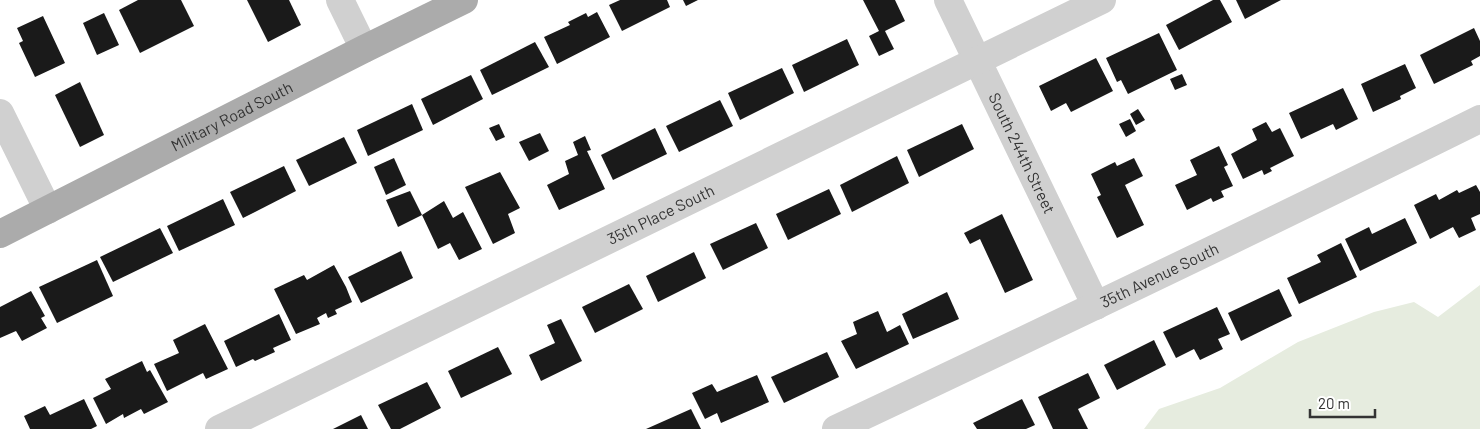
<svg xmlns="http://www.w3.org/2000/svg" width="1480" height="429" font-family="Barlow,sans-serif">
<rect width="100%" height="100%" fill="#fff"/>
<!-- green -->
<path fill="#e6ecdf" d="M 1480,285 L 1480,429 L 1144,429 L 1159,409 L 1220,388 L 1298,342 L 1374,312 L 1414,302 L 1438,317 Z"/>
<!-- building -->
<g fill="#1a1a1a">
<path d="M 138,0 L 181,0 L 194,26 L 140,53 L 119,10 Z"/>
<path d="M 247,0 L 289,0 L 301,25 L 268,42 Z"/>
<path d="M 620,0 L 667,0 L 670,7 L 622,31 L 609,5 Z"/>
<path d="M 683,0 L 698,0 L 686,6 Z"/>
<path d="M 863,0 L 895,0 L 905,21 L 885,31 L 894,49 L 879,56 L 869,36 L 879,31 Z"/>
<path d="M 1213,0 L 1220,0 L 1232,22 L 1179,50 L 1166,25 Z"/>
<path d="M 1236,0 L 1281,0 L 1245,19 Z"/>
<path d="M 597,12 L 610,37 L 557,64 L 544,37 L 570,25 L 568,22 L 586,13 L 588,17 Z"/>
<path d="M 104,13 L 119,45 L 97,55 L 83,23 Z"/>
<path d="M 43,16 L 65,63 L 35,77 L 19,43 L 23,41 L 17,28 Z"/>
<path d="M 1474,28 L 1480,41 L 1480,56 L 1471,61 L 1473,65 L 1434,84 L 1420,55 Z"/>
<path d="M 1159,33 L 1177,70 L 1128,94 L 1121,80 L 1117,82 L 1106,58 Z"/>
<path d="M 847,39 L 859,65 L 804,92 L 792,65 Z"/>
<path d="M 535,42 L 549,67 L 492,95 L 480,70 Z"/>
<path d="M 1096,58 L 1113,91 L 1071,112 L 1066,103 L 1051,111 L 1039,86 Z"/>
<path d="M 1405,64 L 1416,88 L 1400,96 L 1401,99 L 1373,112 L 1361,84 Z"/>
<path d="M 782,68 L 794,93 L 740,120 L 728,93 Z"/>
<path d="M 1182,74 L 1187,85 L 1175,90 L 1170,79 Z"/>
<path d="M 471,75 L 483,99 L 433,125 L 421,99 Z"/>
<path d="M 80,82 L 104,135 L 80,147 L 55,95 Z"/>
<path d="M 1343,88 L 1358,119 L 1336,130 L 1333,124 L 1301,139 L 1289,113 Z"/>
<path d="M 720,100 L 733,126 L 679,152 L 666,126 Z"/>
<path d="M 412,104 L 423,130 L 368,156 L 357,130 Z"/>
<path d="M 1138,109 L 1145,120 L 1136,125 L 1130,114 Z"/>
<path d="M 1130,119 L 1136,131 L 1126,137 L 1119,124 Z"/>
<path d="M 1266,122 L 1272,132 L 1280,128 L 1294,156 L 1270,168 L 1272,171 L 1264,175 L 1262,170 L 1243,179 L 1231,154 L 1257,140 L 1252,129 Z"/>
<path d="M 499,124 L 505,137 L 496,141 L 489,128 Z"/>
<path d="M 962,124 L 974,149 L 919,177 L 907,150 Z"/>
<path d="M 655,128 L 667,154 L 613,180 L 601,155 Z"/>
<path d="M 540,133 L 549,151 L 529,161 L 519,142 Z"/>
<path d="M 585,136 L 591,150 L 587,151 L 605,189 L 559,210 L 547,185 L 569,174 L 565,161 L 578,155 L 573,142 Z"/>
<path d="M 344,137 L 357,163 L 309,186 L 296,160 Z"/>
<path d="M 1219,146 L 1228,165 L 1224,167 L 1233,186 L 1221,191 L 1224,197 L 1213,202 L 1211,198 L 1187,210 L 1175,185 L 1197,175 L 1190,160 Z"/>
<path d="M 897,156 L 909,183 L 852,212 L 840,185 Z"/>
<path d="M 394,158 L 406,185 L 386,195 L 374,167 Z"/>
<path d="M 1134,158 L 1143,176 L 1125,185 L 1144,225 L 1117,238 L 1097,197 L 1101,195 L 1091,174 L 1115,162 L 1117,166 Z"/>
<path d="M 284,166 L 296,191 L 243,218 L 230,192 Z"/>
<path d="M 500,172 L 520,208 L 508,214 L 515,233 L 493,244 L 465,187 Z"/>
<path d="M 1476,185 L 1480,192 L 1480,214 L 1471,218 L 1476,230 L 1459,238 L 1453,227 L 1430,239 L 1414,205 L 1436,194 L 1439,200 L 1457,190 L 1459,193 Z"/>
<path d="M 829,189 L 841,214 L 788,240 L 776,214 Z"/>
<path d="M 410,191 L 422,215 L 444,201 L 453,218 L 463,212 L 482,249 L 459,260 L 450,243 L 438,249 L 422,215 L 398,227 L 386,200 Z"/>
<path d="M 223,199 L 235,225 L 179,251 L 167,226 Z"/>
<path d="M 1002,214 L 1033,280 L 1005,293 L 980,239 L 970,244 L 964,233 Z"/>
<path d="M 1405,218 L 1417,243 L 1360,271 L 1345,239 L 1369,227 L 1372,234 Z"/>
<path d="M 756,223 L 768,248 L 723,270 L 710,244 Z"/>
<path d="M 160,228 L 173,253 L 113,282 L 100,257 Z"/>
<path d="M 1341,243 L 1357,277 L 1299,304 L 1287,278 L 1321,262 L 1317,255 Z"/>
<path d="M 401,251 L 413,278 L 361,303 L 348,277 Z"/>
<path d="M 694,252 L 706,278 L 658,302 L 646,276 Z"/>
<path d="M 97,260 L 113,296 L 57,323 L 39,287 Z"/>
<path d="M 334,265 L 346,287 L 352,302 L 335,310 L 337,314 L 328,318 L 326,313 L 317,318 L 320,324 L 296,334 L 274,289 L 304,275 L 307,280 Z"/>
<path d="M 629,284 L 643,309 L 595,333 L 582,307 Z"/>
<path d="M 1279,289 L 1292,316 L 1241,341 L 1228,313 Z"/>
<path d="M 31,291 L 45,316 L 41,318 L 47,328 L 22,341 L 16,331 L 0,338 L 0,307 Z"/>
<path d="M 947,292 L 959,319 L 913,339 L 902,314 Z"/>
<path d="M 1217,307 L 1230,334 L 1218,339 L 1223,349 L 1200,360 L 1194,349 L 1176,358 L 1163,332 Z"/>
<path d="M 878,311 L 887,332 L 900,325 L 909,344 L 856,369 L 841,341 L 857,334 L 853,322 Z"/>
<path d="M 279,314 L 291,340 L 273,348 L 275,352 L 255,361 L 253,359 L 236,367 L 224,341 Z"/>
<path d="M 561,319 L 582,361 L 541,381 L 529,355 L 555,343 L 547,325 Z"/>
<path d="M 205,324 L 228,369 L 206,379 L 203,373 L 167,391 L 154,364 L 179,353 L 173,340 Z"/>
<path d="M 1154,340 L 1166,365 L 1117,390 L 1104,365 Z"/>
<path d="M 498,347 L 512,374 L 461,398 L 448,371 Z"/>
<path d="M 827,352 L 839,377 L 784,403 L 771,377 Z"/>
<path d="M 142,361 L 147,372 L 150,370 L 168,402 L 144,414 L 141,409 L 124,418 L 123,414 L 106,424 L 93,398 L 111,389 L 105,379 Z"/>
<path d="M 1088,373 L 1100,398 L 1078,409 L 1088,429 L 1053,429 L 1038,397 Z"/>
<path d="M 757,375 L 769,402 L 721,423 L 717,413 L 705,419 L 692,393 L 712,384 L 717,392 Z"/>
<path d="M 427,382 L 441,408 L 400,429 L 391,429 L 378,405 Z"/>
<path d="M 84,399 L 97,426 L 91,429 L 30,429 L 24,416 L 45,406 L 50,415 Z"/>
<path d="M 1022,399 L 1035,425 L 1026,429 L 977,429 L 973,423 Z"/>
<path d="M 691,409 L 701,429 L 646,429 Z"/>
<path d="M 361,415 L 368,429 L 333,429 Z"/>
</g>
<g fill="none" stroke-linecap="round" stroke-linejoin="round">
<!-- minor -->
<g stroke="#d0d0d0" stroke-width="28">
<path d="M 340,0 L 364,49"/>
<path id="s1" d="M 948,0 L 1096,306"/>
<path d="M 0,113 L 48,210"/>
<path id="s2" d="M 219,429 L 1102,0"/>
<path id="s3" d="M 836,429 C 1052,327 1266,225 1480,119"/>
</g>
<!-- major -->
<path stroke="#ababab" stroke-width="28" id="s4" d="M 0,234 L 364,49 L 464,0"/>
</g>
<g text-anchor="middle" stroke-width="5" stroke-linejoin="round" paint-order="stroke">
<!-- street labels -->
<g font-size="16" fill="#333" stroke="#fff">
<text dy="6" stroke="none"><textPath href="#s4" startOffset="260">Military Road South</textPath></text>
<text dy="6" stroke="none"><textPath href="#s1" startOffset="170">South 244th Street</textPath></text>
<text dy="6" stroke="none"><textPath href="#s2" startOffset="491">35th Place South</textPath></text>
<text dy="6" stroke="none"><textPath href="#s3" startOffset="358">35th Avenue South</textPath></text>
</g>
</g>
<!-- scale -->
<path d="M1310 409v8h65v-8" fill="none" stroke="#333333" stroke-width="2.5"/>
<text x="1318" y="409" font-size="15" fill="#333333" stroke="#ffffff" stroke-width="4" paint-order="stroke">20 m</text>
</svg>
